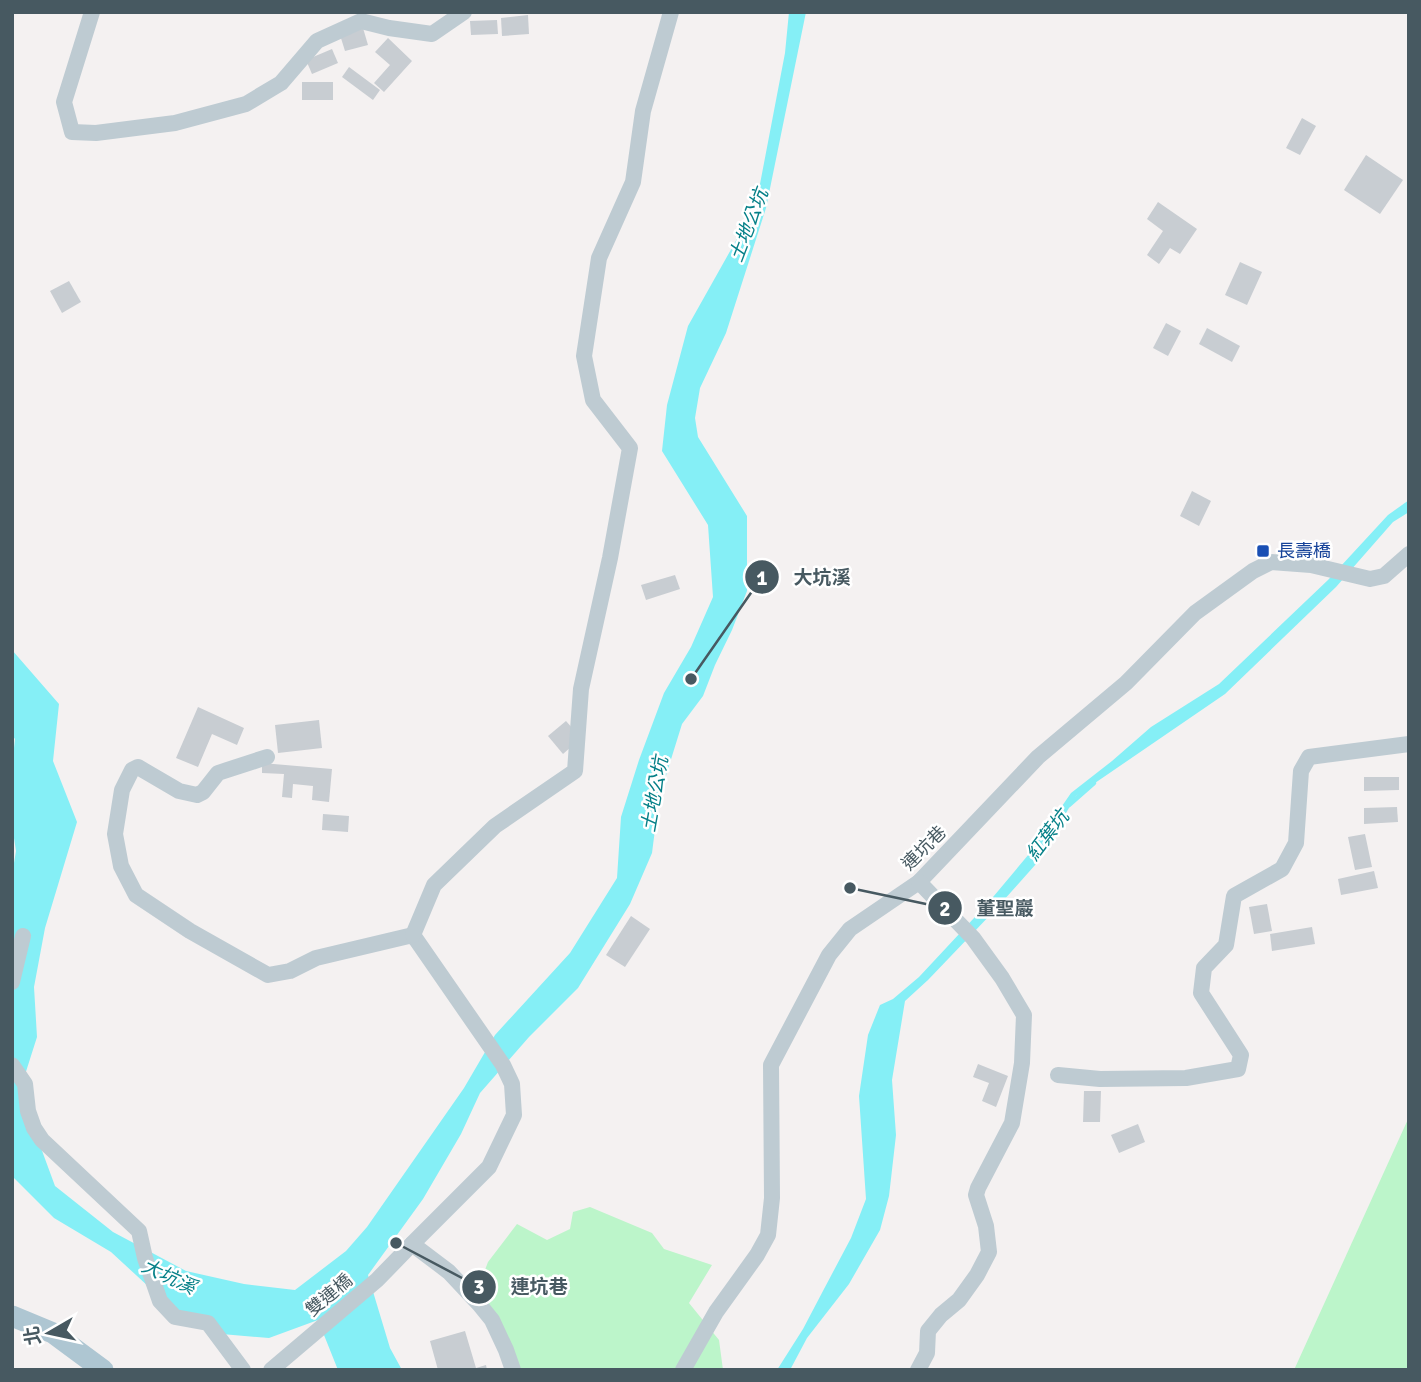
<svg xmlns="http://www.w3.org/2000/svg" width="1421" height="1382" font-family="Signika,'Noto Sans TC',sans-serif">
<rect width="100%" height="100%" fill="#f4f1f1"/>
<!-- green -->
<g fill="#bcf5ca">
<path d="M 1409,1117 L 1409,1370 L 1294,1370 Z"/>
<path d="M 590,1207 L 652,1233 L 664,1249 L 712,1265 L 689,1303 L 719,1340 L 723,1370 L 518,1370 L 496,1315 L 478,1288 L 488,1262 L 517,1224 L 547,1240 L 570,1229 L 573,1212 Z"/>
</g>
<!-- water -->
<g fill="#85eff6">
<path d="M 789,12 L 806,12 L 766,208 L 726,333 L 700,388 L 695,418 L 698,437 L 747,516 L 747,591 L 732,630 L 715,665 L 703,696 L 682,724 L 659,798 L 652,853 L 630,904 L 578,988 L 529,1037 L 480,1093 L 461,1134 L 423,1199 L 368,1275 L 390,1348 L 402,1370 L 338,1370 L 318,1320 L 269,1338 L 210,1333 L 162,1299 L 111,1252 L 54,1218 L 12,1176 L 12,875 L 16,851 L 12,825 L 12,766 L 15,739 L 12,735 L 12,650 L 59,704 L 53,761 L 77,822 L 45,928 L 34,987 L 37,1037 L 23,1081 L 34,1129 L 55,1186 L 113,1232 L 186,1271 L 244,1284 L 295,1290 L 346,1251 L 367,1227 L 464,1088 L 495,1035 L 570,953 L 617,878 L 621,817 L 639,760 L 664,693 L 691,647 L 713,597 L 708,525 L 662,451 L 667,405 L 688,326 L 756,205 L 785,53 Z"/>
<path d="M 1409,500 L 1409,512 L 1393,522 L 1336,587 L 1225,694 L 1076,796 L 1036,864 L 994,911 L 928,980 L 905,1001 L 892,1080 L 896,1135 L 889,1196 L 880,1230 L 849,1284 L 807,1338 L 790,1370 L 777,1370 L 803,1329 L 824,1289 L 851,1238 L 866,1199 L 859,1096 L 868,1035 L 880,1005 L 893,999 L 919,977 L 988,903 L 1029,854 L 1071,793 L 1112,761 L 1151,727 L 1219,684 L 1328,580 L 1388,515 Z"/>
</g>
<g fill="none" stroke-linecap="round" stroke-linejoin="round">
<!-- stream -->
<path stroke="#85eff6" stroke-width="4.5" d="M 1069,805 L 1094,783"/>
</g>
<!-- building -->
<g fill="#c8cdd2">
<path d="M 528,15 L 529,34 L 502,36 L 501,18 Z"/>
<path d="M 497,20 L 498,34 L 471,35 L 470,21 Z"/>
<path d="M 363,28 L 368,45 L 345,51 L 340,35 Z"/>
<path d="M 388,38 L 412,61 L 384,92 L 374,83 L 390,65 L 375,52 Z"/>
<path d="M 332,49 L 338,63 L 312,74 L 306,60 Z"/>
<path d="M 349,67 L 380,90 L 373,100 L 342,77 Z"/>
<rect x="302" y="82" width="31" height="18"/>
<path d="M 1302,118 L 1316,126 L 1300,155 L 1286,148 Z"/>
<path d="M 1366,155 L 1403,180 L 1380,214 L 1344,190 Z"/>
<path d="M 1158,202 L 1197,229 L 1180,254 L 1170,248 L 1159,264 L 1147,255 L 1163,231 L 1147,219 Z"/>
<path d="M 1240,262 L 1262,272 L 1247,305 L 1225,295 Z"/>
<path d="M 69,281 L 81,302 L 62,313 L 50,291 Z"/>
<path d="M 1166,323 L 1181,331 L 1168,356 L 1153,348 Z"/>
<path d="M 1207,328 L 1240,346 L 1232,362 L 1199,344 Z"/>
<path d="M 1192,491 L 1211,501 L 1199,526 L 1180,516 Z"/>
<path d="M 675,575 L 680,589 L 646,600 L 641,585 Z"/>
<path d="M 198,707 L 244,728 L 237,745 L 212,734 L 198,767 L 176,758 Z"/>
<path d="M 319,720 L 322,748 L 278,753 L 275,725 Z"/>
<path d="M 566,721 L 581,738 L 563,754 L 548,736 Z"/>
<path d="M 262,763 L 332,769 L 329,802 L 312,800 L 313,786 L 293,784 L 292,798 L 282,797 L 284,774 L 262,773 Z"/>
<path d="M 1364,777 L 1399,777 L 1399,790 L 1364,791 Z"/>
<path d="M 1397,807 L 1398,822 L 1364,824 L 1364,808 Z"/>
<path d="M 323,814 L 349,816 L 348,832 L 322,830 Z"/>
<path d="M 1365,834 L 1372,867 L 1355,870 L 1348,837 Z"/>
<path d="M 1374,871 L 1378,888 L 1341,895 L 1338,879 Z"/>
<path d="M 1267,904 L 1272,931 L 1254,934 L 1249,907 Z"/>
<path d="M 631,916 L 650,929 L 625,967 L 606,955 Z"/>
<path d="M 1312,927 L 1315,944 L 1272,951 L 1270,934 Z"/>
<path d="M 978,1064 L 1008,1076 L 996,1107 L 982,1101 L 989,1083 L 973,1077 Z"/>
<path d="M 1084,1091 L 1101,1091 L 1100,1122 L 1083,1122 Z"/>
<path d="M 1138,1124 L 1145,1142 L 1119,1153 L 1111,1135 Z"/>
<path d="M 465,1331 L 476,1368 L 486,1365 L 487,1370 L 438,1370 L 430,1341 Z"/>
</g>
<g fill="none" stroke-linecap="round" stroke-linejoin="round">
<!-- minor -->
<g stroke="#becbd2" stroke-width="16">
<path d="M 92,12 L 64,102 L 72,132 L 96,133 L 175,123 L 246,104 L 281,83 L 317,41 L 361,21 L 389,28 L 432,34 L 464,12"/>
<path d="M 267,757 L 218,773 L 203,792 L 197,795 L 179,791 L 138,767 L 132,770 L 122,790 L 115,834 L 121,866 L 136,895 L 190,931 L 268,975 L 290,971 L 316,958 L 413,935 L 503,1065 L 512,1084 L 514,1115 L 489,1167 L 412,1244"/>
<path d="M 413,935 L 434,885 L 495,826 L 575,771 L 581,689 L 610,558 L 630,448 L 593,400 L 584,356 L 599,258 L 633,182 L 643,111 L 671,12"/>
<path d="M 12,982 L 23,936"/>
<path d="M 12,1065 L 25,1084 L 28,1111 L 34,1128 L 42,1140 L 139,1231 L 145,1258 L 160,1301 L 175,1317 L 208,1323 L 243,1370"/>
<path d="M 1058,1075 L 1100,1079 L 1186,1078 L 1238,1069 L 1241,1055 L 1201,993 L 1204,968 L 1226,945 L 1234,896 L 1282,869 L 1296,843 L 1301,771 L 1309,757 L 1409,744"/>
<path d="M 271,1370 L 377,1280 L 412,1244 L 449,1272 L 479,1304 L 492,1320 L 506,1350 L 513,1370"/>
<path d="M 683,1370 L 716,1312 L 757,1255 L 768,1235 L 772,1198 L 771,1065 L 829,955 L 850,929 L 919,882 L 1038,757 L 1126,683 L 1195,613 L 1253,571 L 1271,562 L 1311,565 L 1370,579 L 1384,576 L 1409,554"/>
<path d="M 918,1370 L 927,1353 L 928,1331 L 941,1315 L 959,1300 L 977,1275 L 989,1252 L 986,1226 L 976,1195 L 978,1188 L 1012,1123 L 1022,1063 L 1024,1015 L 1002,978 L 973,938 L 919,882"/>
</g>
<!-- major -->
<path stroke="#aec6d2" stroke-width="21" d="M 12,1316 L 53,1333 L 103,1370"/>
</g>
<!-- markers -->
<rect fill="#1a4fb4" stroke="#fff" stroke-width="2.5" x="1256" y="544" width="14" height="14" rx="3.5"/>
<g text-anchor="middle" stroke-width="5" stroke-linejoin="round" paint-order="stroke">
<!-- transit labels -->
<g font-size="18" fill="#164399" stroke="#fff" text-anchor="start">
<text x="1277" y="557">長壽橋</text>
</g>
<!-- street labels -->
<g font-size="18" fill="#475961" stroke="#fff">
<text transform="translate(924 848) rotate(-45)" y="6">連坑巷</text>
<text transform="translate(329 1295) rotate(-40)" y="6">雙連橋</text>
</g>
<!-- water labels -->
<g font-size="19" font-style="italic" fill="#058088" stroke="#fff">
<text transform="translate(748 225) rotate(-69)" y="7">土地公坑</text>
<text transform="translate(654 794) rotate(-80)" y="7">土地公坑</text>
<text transform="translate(1047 835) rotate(-53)" y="7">紅葉坑</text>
<text transform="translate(169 1276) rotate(25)" y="7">大坑溪</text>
</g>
</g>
<!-- callouts -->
<path fill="none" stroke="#475961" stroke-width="2.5" d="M691 679L762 577M850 888L945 908M396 1243L479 1287"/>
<g fill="#475961" stroke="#fff" stroke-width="2.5">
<circle cx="691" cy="679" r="7"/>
<circle cx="850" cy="888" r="7"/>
<circle cx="396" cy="1243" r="7"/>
<circle cx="762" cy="577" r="18"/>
<circle cx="945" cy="908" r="18"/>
<circle cx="479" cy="1287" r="18"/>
</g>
<g font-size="21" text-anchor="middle" font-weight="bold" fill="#fff">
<text x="762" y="585">1</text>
<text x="945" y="916">2</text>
<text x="479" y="1294">3</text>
</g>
<g font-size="19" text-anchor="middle" font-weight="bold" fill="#475961" stroke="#fff" stroke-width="5" stroke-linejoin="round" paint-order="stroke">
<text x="822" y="584">大坑溪</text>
<text x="1005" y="915">董聖巖</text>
<text x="539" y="1293">連坑巷</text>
</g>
<!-- border -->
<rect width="1421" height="1382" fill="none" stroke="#475961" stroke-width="28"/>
<!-- north arrow -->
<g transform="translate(49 1333) rotate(261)" stroke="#ffffff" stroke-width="5" paint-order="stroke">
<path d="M0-5L12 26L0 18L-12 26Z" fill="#475961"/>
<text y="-10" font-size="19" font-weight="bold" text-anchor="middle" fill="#475961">北</text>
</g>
</svg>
